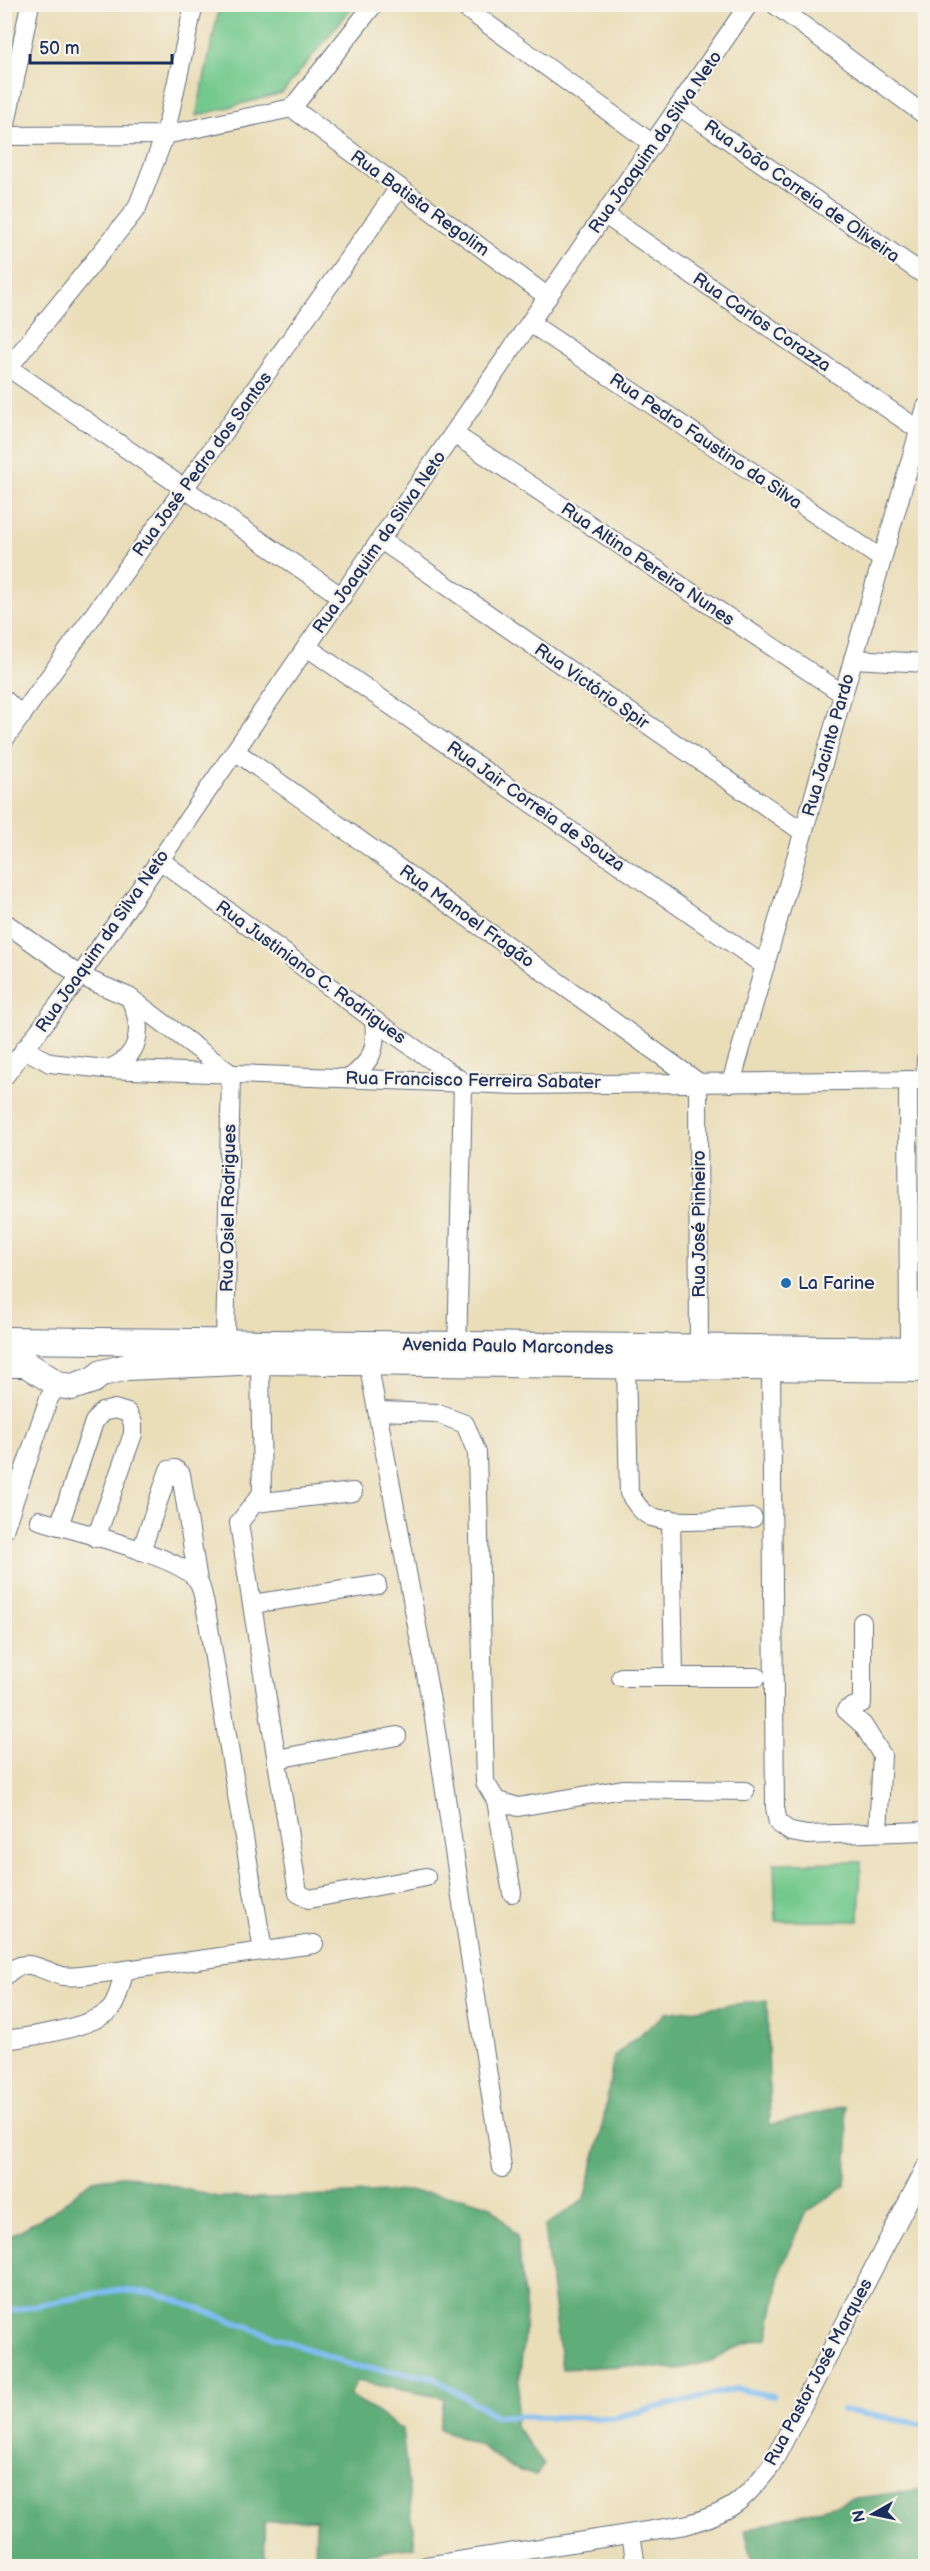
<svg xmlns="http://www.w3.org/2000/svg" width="930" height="2571" font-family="'Balsamiq Sans',sans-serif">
<rect width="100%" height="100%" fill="#f7f3e8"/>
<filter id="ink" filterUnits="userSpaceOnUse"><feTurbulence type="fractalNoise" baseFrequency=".0167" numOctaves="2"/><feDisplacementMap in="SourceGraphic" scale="12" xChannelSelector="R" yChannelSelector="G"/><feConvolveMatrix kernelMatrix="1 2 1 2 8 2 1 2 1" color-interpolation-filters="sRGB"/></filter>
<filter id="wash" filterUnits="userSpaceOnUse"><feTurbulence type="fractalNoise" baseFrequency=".008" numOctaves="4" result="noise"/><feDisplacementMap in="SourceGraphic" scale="24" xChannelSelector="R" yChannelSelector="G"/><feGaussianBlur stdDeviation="1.35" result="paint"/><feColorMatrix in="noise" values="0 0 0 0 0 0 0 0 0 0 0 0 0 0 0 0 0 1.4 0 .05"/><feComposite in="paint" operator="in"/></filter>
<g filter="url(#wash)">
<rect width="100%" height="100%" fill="#eadeb9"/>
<!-- green -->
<g fill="#73c98d" stroke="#477c76" stroke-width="1.5">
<path d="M 220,5 L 220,4 L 354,5 L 282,93 L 196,116 Z"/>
<path d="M 861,1862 L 859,1921 L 776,1921 L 774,1863 Z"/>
</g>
<!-- forest -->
<g fill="#5ead78" stroke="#3c6e6b" stroke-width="1.5">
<path d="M 767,2000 L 770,2125 L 845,2106 L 848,2145 L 845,2186 L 807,2212 L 781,2269 L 768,2338 L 744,2344 L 711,2361 L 679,2369 L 624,2366 L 562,2369 L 544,2227 L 584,2199 L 601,2134 L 614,2056 L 666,2013 Z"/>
<path d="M 128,2175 L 217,2197 L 270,2198 L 407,2191 L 462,2197 L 491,2206 L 517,2236 L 526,2313 L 515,2426 L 544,2464 L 536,2476 L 509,2467 L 481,2446 L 439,2429 L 444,2398 L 356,2381 L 350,2395 L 402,2429 L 415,2547 L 315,2561 L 316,2519 L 264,2522 L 265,2566 L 5,2566 L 5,2239 L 51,2213 L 92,2180 Z"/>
<path d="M 925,2489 L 925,2566 L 754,2566 L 745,2530 L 857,2498 Z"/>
</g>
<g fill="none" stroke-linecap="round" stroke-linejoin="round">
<!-- stream -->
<g stroke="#7fbcf2" stroke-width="6">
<path d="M 4,2312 L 116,2290 L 156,2293 L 354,2366 L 432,2377 L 496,2416 L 612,2418 L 736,2389 L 773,2396"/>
<path d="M 842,2410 L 926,2425"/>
</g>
</g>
</g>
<g filter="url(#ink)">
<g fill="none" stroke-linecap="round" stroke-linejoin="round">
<!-- street casing -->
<g stroke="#636c7e" stroke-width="20">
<g id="street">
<path d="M 460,4 L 653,144"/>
<path d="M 774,4 L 926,116"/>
<path d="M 679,106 L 926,276"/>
<path d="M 292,108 L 548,297"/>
<path d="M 4,134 L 30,4"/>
<path d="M 4,136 L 165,135 L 292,108 L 374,4"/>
<path d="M 605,215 L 919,430"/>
<path d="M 530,323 L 882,559"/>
<path d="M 9,368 L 342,597"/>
<path d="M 4,373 L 137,208 L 165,135 L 194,4"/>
<path d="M 454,434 L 843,694"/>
<path d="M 381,540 L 803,832"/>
<path d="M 307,647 L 765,966"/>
<path d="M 853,659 L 926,663"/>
<path d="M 4,699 L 22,716"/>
<path d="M 4,740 L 399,188"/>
<path d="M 235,751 L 698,1082 L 699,1359"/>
<path d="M 160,860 L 374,1020 L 463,1082 L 457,1355"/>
<path d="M 4,922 L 80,976 L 129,997 L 231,1074"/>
<path d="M 24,1049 L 50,1063 L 105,1069 L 520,1085 L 926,1080"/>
<path d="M 107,1069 C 141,1058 144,1027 130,999"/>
<path d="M 4,1077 L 80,976 L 749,4"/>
<path d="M 350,1078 C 373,1060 377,1049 374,1020"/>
<path d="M 908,1080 L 909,1360"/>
<path d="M 925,1080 L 926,1059"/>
<path d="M 731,1083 L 926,407"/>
<path d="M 225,1342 L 231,1074"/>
<path d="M 260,1361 L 262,1493 L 239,1523 L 298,1893 L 309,1899 L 426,1877"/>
<path d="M 368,1362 L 433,1712 L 502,2168"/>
<path d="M 626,1366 L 629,1493 C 635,1502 641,1513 652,1517 C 675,1525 727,1519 753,1518"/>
<path d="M 771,1368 L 775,1807 L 778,1823 L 791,1832 L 807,1835 L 926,1831"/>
<path d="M 378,1411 L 436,1413 L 465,1424 L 477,1453 L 485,1782 L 496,1800 L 518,1807 L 623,1789 L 745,1791"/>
<path d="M 255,1503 L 353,1492"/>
<path d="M 671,1519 L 674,1677"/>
<path d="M 39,1520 C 71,1530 181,1556 198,1581 C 202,1587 203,1597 205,1604 L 263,1951"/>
<path d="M 59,1526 L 94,1422 L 102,1412 L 115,1409 L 128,1413 L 133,1423 L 133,1434 L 96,1538"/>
<path d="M 4,1530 L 49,1398 L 54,1391 L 66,1386"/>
<path d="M 141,1551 L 169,1470 L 175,1469 L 181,1474 L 198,1581"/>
<path d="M 252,1604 L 377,1585"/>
<path d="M 862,1622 L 862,1703 L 846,1710 L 863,1725 L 882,1755 L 878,1832"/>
<path d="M 621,1677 L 757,1677"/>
<path d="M 277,1759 L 397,1736"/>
<path d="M 496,1800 L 512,1893"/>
<path d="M 4,1977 C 26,1954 37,1969 62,1976 C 72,1978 86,1975 96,1974 L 314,1944"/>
<path d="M 4,2040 C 29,2037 100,2027 113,2006 C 119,1996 121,1981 125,1970"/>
<path d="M 631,2534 L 636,2566"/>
<path d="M 426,2566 L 685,2525 C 731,2512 742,2503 771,2466 L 926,2167"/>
</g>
</g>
<!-- secondary casing -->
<g stroke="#636c7e" stroke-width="28">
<g id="secondary">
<path d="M 4,1340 L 926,1350"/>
<path d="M 4,1364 L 26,1364 L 59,1385 L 72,1387 L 93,1380 L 102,1373 L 127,1367 L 260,1361 L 926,1369"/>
</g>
</g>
<!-- street -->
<use href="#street" stroke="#fff" stroke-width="18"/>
<!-- secondary -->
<use href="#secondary" stroke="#fff" stroke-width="26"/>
</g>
</g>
<!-- markers -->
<circle fill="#1f6fb2" stroke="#f7f3e8" stroke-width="2" cx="786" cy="1283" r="6"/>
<g text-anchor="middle" stroke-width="4.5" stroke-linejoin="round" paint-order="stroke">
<!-- street labels -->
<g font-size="18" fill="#1b2f5e" stroke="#f7f3e8">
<text transform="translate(655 142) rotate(-55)" y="6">Rua Joaquim da Silva Neto</text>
<text transform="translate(802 191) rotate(35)" y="6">Rua João Correia de Oliveira</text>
<text transform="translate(420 203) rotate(36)" y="6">Rua Batista Regolim</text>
<text transform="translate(762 322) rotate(34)" y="6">Rua Carlos Corazza</text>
<text transform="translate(706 441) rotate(34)" y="6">Rua Pedro Faustino da Silva</text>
<text transform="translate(202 464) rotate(-54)" y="6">Rua José Pedro dos Santos</text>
<text transform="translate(379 542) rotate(-55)" y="6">Rua Joaquim da Silva Neto</text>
<text transform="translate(648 564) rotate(34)" y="6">Rua Altino Pereira Nunes</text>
<text transform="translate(592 686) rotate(35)" y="6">Rua Victório Spir</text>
<text transform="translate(828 745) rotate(-74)" y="6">Rua Jacinto Pardo</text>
<text transform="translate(536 806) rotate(35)" y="6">Rua Jair Correia de Souza</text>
<text transform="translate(467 916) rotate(36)" y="6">Rua Manoel Fragão</text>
<text transform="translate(102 941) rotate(-55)" y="6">Rua Joaquim da Silva Neto</text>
<text transform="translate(311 972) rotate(36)" y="6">Rua Justiniano C. Rodrigues</text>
<text transform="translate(473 1080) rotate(1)" y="6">Rua Francisco Ferreira Sabater</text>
<text transform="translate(228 1208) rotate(-89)" y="6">Rua Osiel Rodrigues</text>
<text transform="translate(699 1224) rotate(-90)" y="6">Rua José Pinheiro</text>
<text transform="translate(508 1346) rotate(1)" y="6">Avenida Paulo Marcondes</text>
<text transform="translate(818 2372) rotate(-62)" y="6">Rua Pastor José Marques</text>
</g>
<!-- poi labels -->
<g font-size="18" fill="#1b2f5e" stroke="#f7f3e8" text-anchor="start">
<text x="798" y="1289">La Farine</text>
</g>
</g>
<!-- margin -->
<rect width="930" height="2571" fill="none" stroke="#f7f3e8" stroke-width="24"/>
<!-- north arrow -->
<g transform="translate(873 2514) rotate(261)" stroke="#f7f3e8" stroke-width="4.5" paint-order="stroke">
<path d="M0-4.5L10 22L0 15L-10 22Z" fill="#1b2f5e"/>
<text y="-9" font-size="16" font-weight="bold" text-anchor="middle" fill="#1b2f5e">N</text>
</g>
<!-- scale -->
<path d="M30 54v9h142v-9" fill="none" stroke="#1b2f5e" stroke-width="3"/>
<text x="39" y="54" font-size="18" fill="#1b2f5e" stroke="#f7f3e8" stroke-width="4.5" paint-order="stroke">50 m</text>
</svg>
